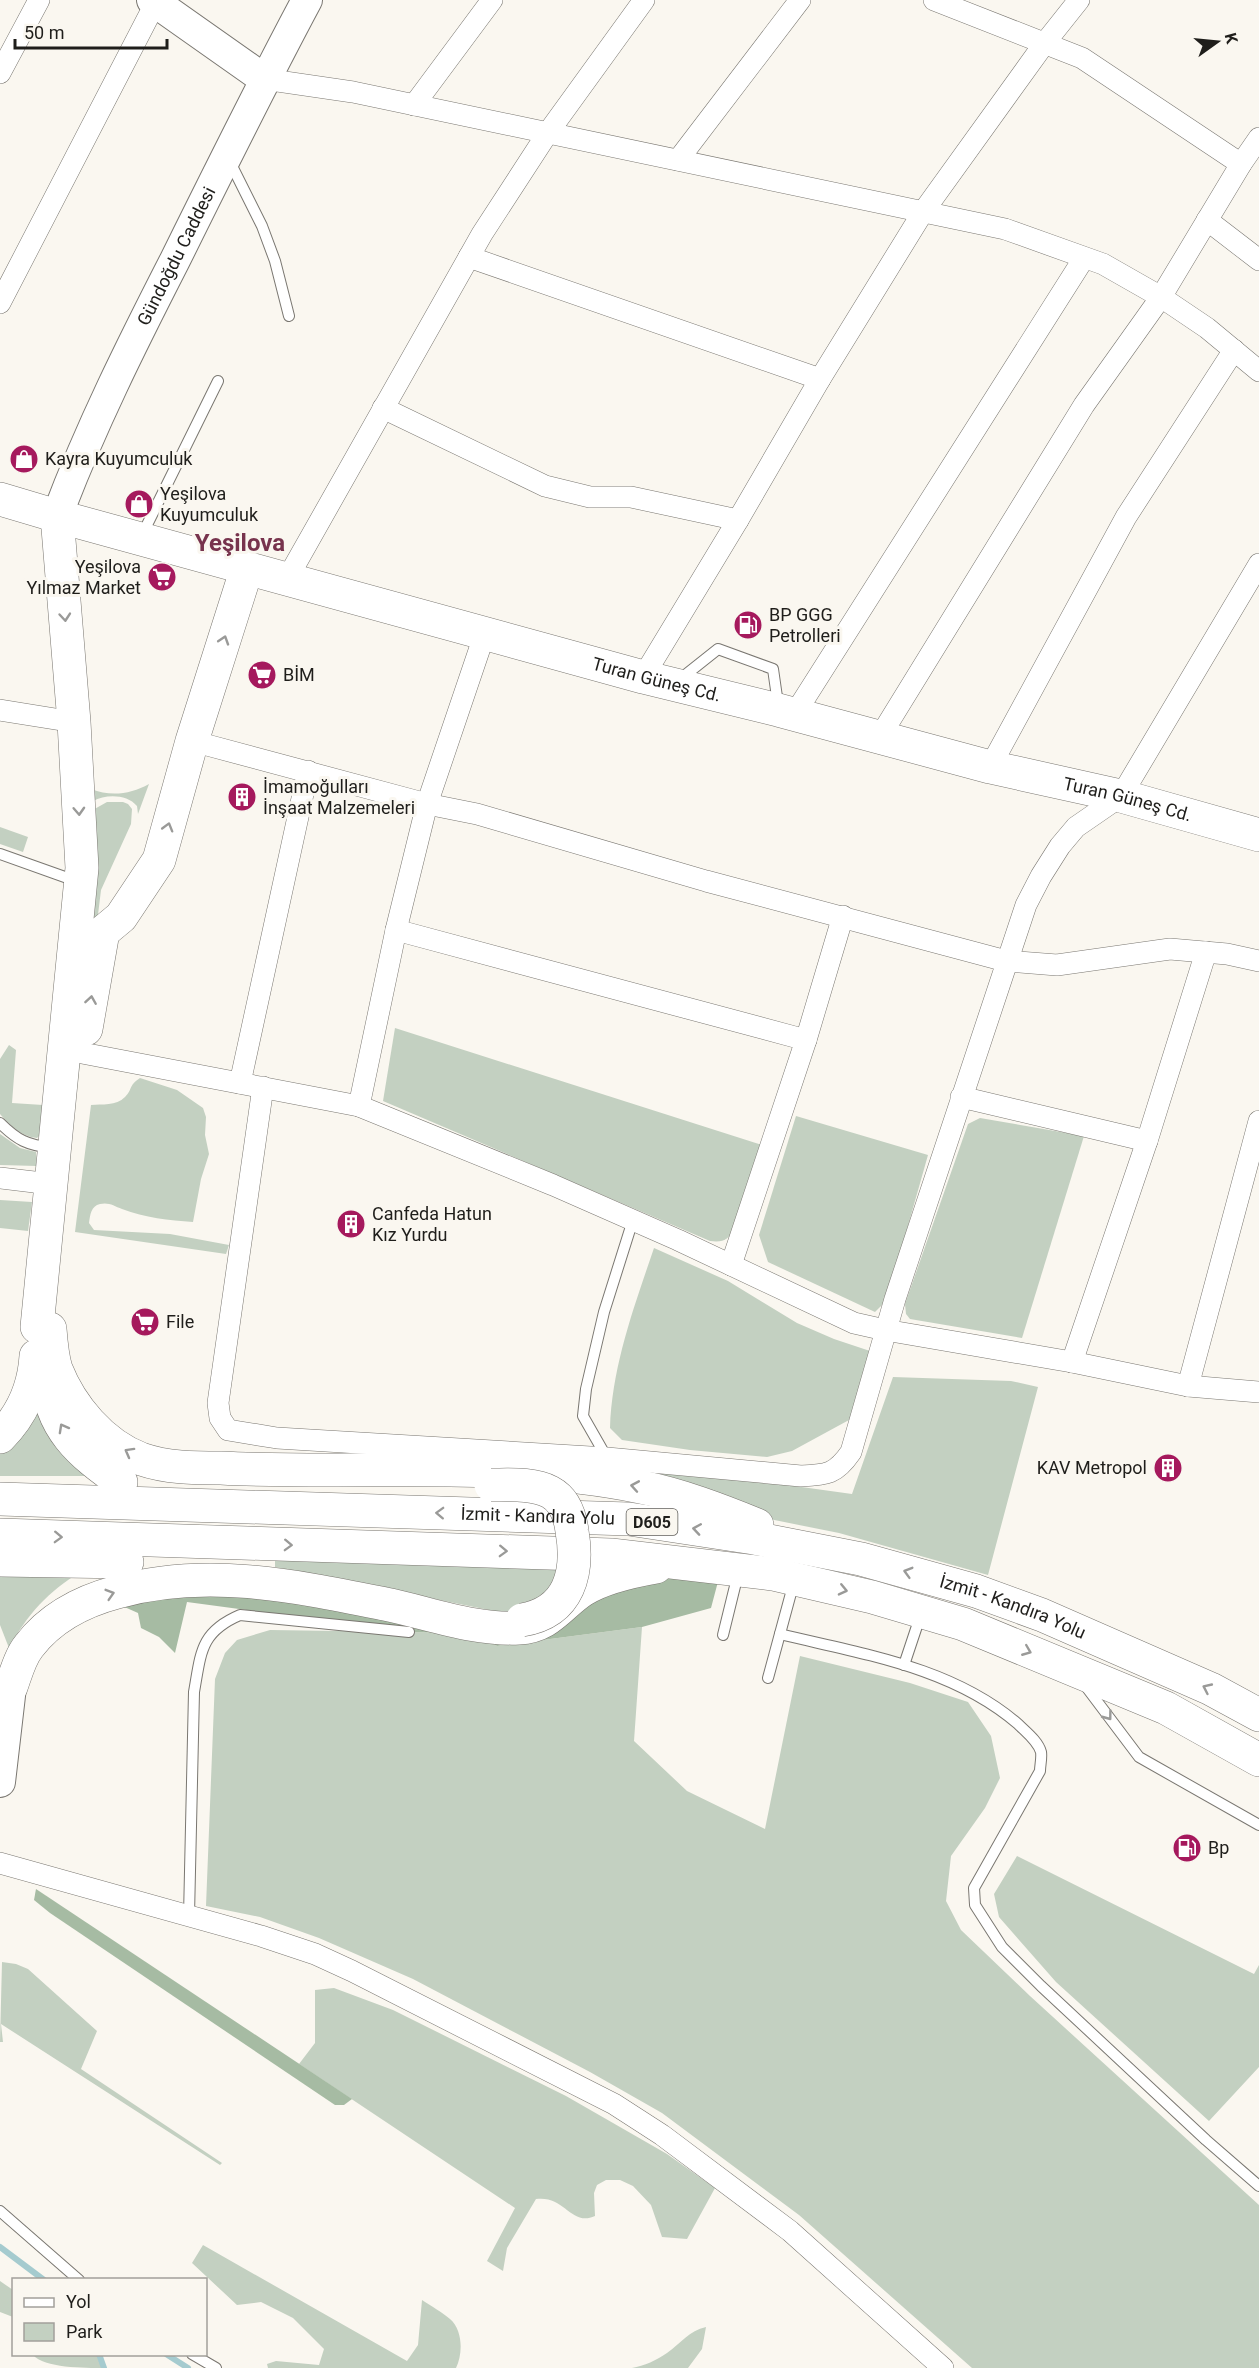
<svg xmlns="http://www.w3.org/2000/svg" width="1259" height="2368" font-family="Roboto,sans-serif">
<rect width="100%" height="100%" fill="#faf7f0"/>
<!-- green -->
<g fill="#c3d0c1">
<path d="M 149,784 L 138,814 L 137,806 C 127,794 106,794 93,801 L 91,789 C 111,797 131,794 149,784 Z"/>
<path d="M 107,802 L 123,802 L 128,804 L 132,809 L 131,824 L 101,890 L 48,1327 L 97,1476 L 0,1476 L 0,1447 L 27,1407 L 91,811 Z"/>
<path d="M 0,827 L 28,837 L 23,852 L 0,844 Z"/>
<path d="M 395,1028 L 762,1145 L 736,1228 C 728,1239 724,1243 710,1241 L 383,1101 Z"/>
<path d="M 9,1045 L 16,1050 L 12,1103 L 43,1105 L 41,1134 L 37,1138 C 20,1136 11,1126 0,1114 L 0,1059 Z"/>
<path d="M 140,1078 L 177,1090 L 203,1108 L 206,1117 L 205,1135 L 209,1154 L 201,1179 L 193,1222 C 169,1220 145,1218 122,1209 C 114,1206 109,1202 100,1204 C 91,1206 90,1215 89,1223 L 94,1230 L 170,1234 L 229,1245 L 226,1254 L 75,1232 L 91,1105 C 102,1104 116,1106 125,1097 C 133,1089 128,1086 140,1078 Z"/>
<path d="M 796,1116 L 928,1155 L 887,1300 L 875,1312 L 768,1262 L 759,1235 Z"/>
<path d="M 980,1118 L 1084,1136 L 1022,1338 L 910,1319 L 906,1314 L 905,1304 L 968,1124 Z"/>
<path d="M 0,1134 L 20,1148 L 36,1152 L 37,1166 L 0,1165 Z"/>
<path d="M 0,1200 L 32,1202 L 28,1231 L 0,1228 Z"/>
<path d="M 654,1248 L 728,1281 L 797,1323 L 834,1339 L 870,1351 L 858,1404 L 849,1420 L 792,1451 L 767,1457 L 690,1450 L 622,1440 L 610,1428 C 612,1366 634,1307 654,1248 Z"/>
<path d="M 893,1377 L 1011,1381 L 1038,1387 L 988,1575 L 839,1533 L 759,1517 L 555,1464 L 759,1481 L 852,1494 Z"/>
<path d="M 275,1553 L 569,1562 L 559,1590 L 509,1614 L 275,1567 Z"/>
<path d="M 0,1565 L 81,1572 C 48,1591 27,1615 9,1648 L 0,1625 Z"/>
<path d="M 642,1627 L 634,1741 L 687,1791 L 765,1829 L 800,1656 L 910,1683 L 968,1702 L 991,1736 L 1000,1778 L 985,1808 L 951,1856 L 946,1901 L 961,1930 L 1030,1996 L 1259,2205 L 1259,2368 L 972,2368 L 799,2215 L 662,2113 L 590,2072 L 413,1979 L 319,1938 L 260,1917 L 206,1906 L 215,1679 L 225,1653 L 237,1640 L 270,1630 L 478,1633 L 497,1646 Z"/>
<path d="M 1017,1856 L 1254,1974 L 1259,1965 L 1259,2067 L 1209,2121 L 1056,1982 L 999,1917 L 994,1894 Z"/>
<path d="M 2,1962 L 16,1964 L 28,1969 L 97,2031 L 81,2069 L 222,2163 L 220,2165 L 1,2024 L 3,2042 L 0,2042 Z"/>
<path d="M 334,1988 L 393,2010 L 566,2096 L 667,2154 L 715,2188 L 687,2239 L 662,2237 L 651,2205 L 633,2186 L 620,2180 L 606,2180 L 597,2185 L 594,2193 L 595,2216 C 571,2227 565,2195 536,2199 L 507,2248 L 503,2271 L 487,2261 L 515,2208 L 299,2064 L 315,2043 L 315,1990 Z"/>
<path d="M 203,2245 L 407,2361 L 418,2345 L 422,2300 C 431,2306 442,2312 450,2319 C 463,2330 463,2354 456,2368 L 268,2368 L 267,2364 L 276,2361 L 319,2365 L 324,2349 L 293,2318 L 261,2302 L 237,2305 L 192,2263 Z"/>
<path d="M 0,2281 L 13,2290 L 13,2317 L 0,2312 Z"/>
<path d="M 706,2327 L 702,2349 L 688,2368 L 632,2368 C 644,2366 657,2360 667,2353 C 681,2343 689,2331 706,2327 Z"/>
<path d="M 33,2355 L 99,2355 L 104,2368 C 84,2368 44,2368 33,2355 Z"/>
</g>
<!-- forest -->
<g fill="#a6bba3">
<path d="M 720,1574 L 711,1608 L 642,1627 L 497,1646 L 478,1633 L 409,1632 L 187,1602 L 175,1653 L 159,1637 L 141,1628 L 138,1613 L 111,1601 L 171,1584 L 499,1632 L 631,1576 Z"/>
<path d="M 36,1889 L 352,2099 L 344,2105 L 335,2105 L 50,1913 L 34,1900 Z"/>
</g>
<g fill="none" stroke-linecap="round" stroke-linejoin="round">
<!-- stream -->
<g stroke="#a5cbcf" stroke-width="6">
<path d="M 0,2247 L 44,2280"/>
<path d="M 99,2354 L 104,2368"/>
<path d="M 166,2354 L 188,2368"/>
</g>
<!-- lane casing -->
<g stroke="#7a7771" stroke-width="12">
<g id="lane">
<path d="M 229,160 L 262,226 L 275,261 L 289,316"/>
<path d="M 141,537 L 218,381"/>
<path d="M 679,680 L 718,649 L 773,669 L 778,704"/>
<path d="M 0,854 L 76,881"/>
<path d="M 0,1123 C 17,1140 27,1145 52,1148"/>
<path d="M 607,1458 L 583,1416 L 586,1389 L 604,1312 L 633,1220"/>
<path d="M 780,1634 C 862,1654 952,1667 1018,1724 C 1026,1732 1038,1741 1041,1752 C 1042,1758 1040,1765 1040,1771 L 974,1888 L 975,1905 L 1002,1947 L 1041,1986 L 1206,2140 L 1259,2186"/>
<path d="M 723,1635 L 738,1574"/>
<path d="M 904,1665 L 921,1614"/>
<path d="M 768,1678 L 794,1582"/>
<path d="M 1084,1684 L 1139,1757 L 1259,1825"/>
<path d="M 189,1916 L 194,1692 C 201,1653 200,1632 240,1615 L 409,1632"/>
<path d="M 0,2211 L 79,2280"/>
<path d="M 192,2354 L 216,2368"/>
</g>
</g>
<!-- street casing -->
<g stroke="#7a7771" stroke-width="22">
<g id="street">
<path d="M 934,0 L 1082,58 L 1241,164"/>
<path d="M 0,73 L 39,0"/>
<path d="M 264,79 L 353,92 L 1005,229 L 1103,264 L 1161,297 L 1207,328 L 1259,371"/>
<path d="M 414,105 L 492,0"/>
<path d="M 678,160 L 800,0"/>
<path d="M 1207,220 L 1259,260"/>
<path d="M 469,257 L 820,379"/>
<path d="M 0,303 L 156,2"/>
<path d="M 383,408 L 545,486 L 590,497 L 631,497 L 738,520"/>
<path d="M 287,579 L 482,234 L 547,134 L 644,0"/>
<path d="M 643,677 L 738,520 L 820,379 L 923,212 L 1044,44 L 1079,0"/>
<path d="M 0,710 L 74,722"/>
<path d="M 794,715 L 1084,258"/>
<path d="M 879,738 L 1084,405 L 1161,297 L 1241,164 L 1259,138"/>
<path d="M 192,741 L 427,804 L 477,814 L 706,881 L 1006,961 L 1057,965 L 1170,949 L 1227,954 L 1259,961"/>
<path d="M 990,767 L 1126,517 L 1234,350"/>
<path d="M 396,930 L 806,1040 L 731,1265"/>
<path d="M 806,1040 L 843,916"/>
<path d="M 82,1053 L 359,1106 L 553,1185 L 678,1240 L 854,1323 L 885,1330 L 1072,1362 L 1188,1386 L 1259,1392"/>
<path d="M 240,1083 L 308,771"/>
<path d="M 263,1087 L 218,1403 L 220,1418 L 228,1430 L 277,1438 L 607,1458 L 801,1476 C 827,1475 836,1474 851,1452 L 895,1299 L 1026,905 L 1041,876 L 1060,846 L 1076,827 L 1121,796 L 1259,564"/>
<path d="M 961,1097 L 1147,1141"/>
<path d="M 359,1106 L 396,930 L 427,804 L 485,633"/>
<path d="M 0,1178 L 51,1184"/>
<path d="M 1072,1362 L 1147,1141 L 1206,952"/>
<path d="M 1188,1386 L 1259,1121"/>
<path d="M 0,1863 L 261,1936 L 315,1954 L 352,1971 L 614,2104 L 662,2135 L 790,2231 L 943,2368"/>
</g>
</g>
<!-- secondary casing -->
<g stroke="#7a7771" stroke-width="32">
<g id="secondary">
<path d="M 152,0 L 264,79"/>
<path id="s1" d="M 57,516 C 90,428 132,344 175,260 C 218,173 261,86 307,0"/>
<path d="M 0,1782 L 11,1687"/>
</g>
</g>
<!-- primary casing -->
<g stroke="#7a7771" stroke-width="34">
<g id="primary">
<path id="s2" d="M 0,499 L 57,516 L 643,677 L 778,710 L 990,767 L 1121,796 L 1259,835"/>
<path d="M 86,1029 L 103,932 L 121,917 L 159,860 L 192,741 L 247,568"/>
<path d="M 37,1327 L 82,868 L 74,722 L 57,516"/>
</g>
</g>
<!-- highway casing -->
<g stroke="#7a7771" stroke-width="34">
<g id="highway">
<path d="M 50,1329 C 51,1342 52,1356 56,1369 C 71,1407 102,1444 141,1459 C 167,1468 194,1468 221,1468 C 258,1470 294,1470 330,1470 C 434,1470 539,1466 641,1487 C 681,1495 720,1510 757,1525"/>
<path d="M 47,1375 C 49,1428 81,1454 121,1482"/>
<path d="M 0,1437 C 23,1414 34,1388 36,1356"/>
<path id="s3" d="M 0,1499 L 629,1519 L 754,1538 L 861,1559 L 976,1591 L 1042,1615 L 1211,1689 L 1259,1715"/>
<path d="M 0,1535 L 611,1555 L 773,1574 L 872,1597 L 963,1624 L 1166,1708 L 1259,1760"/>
<path d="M 0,1560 L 127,1562"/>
<path d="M 11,1687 C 16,1673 20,1657 29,1646 C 51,1617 83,1601 117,1592 C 206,1567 296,1586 385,1604 C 429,1613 473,1630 519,1628 C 549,1627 560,1605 583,1590 C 604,1577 633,1571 656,1567"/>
</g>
</g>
<!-- lane -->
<use href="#lane" stroke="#fff" stroke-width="10"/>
<!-- street -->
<use href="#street" stroke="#fff" stroke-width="21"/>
<!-- secondary -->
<use href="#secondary" stroke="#fff" stroke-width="30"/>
<!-- primary -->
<use href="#primary" stroke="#fff" stroke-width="33"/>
<!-- highway -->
<use href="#highway" stroke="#fff" stroke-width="33"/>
<!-- highway-bridge casing -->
<g stroke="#7a7771" stroke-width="34" stroke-linecap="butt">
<path id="highway-bridge" d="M 491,1485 C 509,1485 533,1483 550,1492 C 565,1500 570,1515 572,1531 C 579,1572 570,1612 522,1620"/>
</g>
<!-- highway-bridge -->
<use href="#highway-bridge" stroke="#fff" stroke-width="33"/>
</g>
<!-- one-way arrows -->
<defs><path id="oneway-chevron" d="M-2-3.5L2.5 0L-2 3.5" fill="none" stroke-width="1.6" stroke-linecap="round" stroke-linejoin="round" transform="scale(1.5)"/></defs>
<g stroke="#9a9a98">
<use href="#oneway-chevron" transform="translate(65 617) rotate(85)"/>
<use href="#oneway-chevron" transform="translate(224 640) rotate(-72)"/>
<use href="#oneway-chevron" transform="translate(79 811) rotate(87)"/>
<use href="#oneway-chevron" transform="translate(168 827) rotate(-74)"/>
<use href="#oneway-chevron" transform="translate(91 1000) rotate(-81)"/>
<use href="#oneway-chevron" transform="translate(63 1428) rotate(-119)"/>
<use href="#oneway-chevron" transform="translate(129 1452) rotate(-151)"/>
<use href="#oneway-chevron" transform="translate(635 1486) rotate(-170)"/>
<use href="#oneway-chevron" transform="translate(440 1513) rotate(-178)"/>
<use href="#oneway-chevron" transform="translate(697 1529) rotate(-171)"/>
<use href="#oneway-chevron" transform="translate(58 1537) rotate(2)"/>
<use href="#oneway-chevron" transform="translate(288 1545) rotate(2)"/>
<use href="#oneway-chevron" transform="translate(503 1551) rotate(2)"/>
<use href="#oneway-chevron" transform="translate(908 1572) rotate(-164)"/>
<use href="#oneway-chevron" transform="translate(843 1590) rotate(13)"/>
<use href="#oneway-chevron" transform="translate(110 1594) rotate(-17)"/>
<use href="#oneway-chevron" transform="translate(1027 1651) rotate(22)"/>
<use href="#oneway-chevron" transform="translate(1207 1688) rotate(-155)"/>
<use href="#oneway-chevron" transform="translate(1108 1716) rotate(53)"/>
</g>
<!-- icons -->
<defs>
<g id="shop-disc" transform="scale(1.5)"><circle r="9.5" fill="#a5195d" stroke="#faf7f0"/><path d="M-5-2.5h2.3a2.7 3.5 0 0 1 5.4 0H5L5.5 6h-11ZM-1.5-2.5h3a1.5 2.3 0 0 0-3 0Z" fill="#fff"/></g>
<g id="supermarket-disc" transform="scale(1.5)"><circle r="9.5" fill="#a5195d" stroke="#faf7f0"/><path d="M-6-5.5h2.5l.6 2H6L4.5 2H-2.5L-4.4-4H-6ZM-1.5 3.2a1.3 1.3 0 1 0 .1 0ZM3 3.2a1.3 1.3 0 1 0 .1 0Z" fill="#fff"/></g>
<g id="fuel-disc" transform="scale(1.5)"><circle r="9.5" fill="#a5195d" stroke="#faf7f0"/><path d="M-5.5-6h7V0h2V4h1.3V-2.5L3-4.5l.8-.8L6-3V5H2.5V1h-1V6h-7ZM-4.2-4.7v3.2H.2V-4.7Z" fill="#fff"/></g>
<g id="building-disc" transform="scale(1.5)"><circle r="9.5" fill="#a5195d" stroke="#faf7f0"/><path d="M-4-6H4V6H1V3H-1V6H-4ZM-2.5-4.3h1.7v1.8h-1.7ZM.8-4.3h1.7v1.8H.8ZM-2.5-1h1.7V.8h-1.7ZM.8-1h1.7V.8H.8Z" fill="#fff"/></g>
</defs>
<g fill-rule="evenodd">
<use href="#shop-disc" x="24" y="459"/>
<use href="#shop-disc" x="139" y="504"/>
<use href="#supermarket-disc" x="162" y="577"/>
<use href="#fuel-disc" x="748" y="625"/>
<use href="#supermarket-disc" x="262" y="675"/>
<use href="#building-disc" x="242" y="797"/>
<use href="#building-disc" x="351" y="1224"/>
<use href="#supermarket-disc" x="145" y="1322"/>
<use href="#building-disc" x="1168" y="1468"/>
<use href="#fuel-disc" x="1187" y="1848"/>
</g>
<g text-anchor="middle" stroke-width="6" stroke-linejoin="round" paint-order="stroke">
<!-- shield labels -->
<rect fill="#faf7f0" stroke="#615f5b" stroke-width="1.5" x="626.5" y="1509" width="51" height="26" rx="4.5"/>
<g font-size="16" font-weight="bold" fill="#1f1e1b">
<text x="652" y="1528">D605</text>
</g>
<!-- street labels -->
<g font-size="18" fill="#1f1e1b" stroke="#faf7f0">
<text dy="6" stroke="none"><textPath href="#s1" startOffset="286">Gündoğdu Caddesi</textPath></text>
<text dy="6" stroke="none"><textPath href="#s2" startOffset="681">Turan Güneş Cd.</textPath></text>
<text dy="6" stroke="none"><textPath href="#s2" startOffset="1167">Turan Güneş Cd.</textPath></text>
<text dy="6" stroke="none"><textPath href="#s3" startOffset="538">İzmit - Kandıra Yolu</textPath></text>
<text dy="6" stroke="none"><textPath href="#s3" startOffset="1024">İzmit - Kandıra Yolu</textPath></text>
</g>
<!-- poi labels -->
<g font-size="18" fill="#1f1e1b" stroke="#faf7f0" text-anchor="start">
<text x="45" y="465">Kayra Kuyumculuk</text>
<text x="160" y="500">Yeşilova<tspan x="160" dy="21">Kuyumculuk</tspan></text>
<text x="141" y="573" text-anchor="end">Yeşilova<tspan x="141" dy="21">Yılmaz Market</tspan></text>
<text x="769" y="621">BP GGG<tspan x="769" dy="21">Petrolleri</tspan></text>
<text x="283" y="681">BİM</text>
<text x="263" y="793">İmamoğulları<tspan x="263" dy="21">İnşaat Malzemeleri</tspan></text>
<text x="372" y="1220">Canfeda Hatun<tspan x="372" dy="21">Kız Yurdu</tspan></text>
<text x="166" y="1328">File</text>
<text x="1147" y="1474" text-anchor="end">KAV Metropol</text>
<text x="1208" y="1854">Bp</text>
</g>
<!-- district labels -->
<g font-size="24" font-weight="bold" fill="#77334d" stroke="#faf7f0">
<text x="240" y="551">Yeşilova</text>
</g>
</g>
<!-- legend -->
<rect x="12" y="2278" width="195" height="78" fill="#faf7f0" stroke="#a2a09b" stroke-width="1.5"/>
<rect x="24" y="2298" width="30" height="9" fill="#ffffff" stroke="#a2a09b" stroke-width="1.5"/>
<text x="66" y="2308" font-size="18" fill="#1f1e1b">Yol</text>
<rect x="24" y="2323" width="30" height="18" fill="#c3d0c1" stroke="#a2a09b" stroke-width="1.5"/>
<text x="66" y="2338" font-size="18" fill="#1f1e1b">Park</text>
<!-- north arrow -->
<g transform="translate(1217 42) rotate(75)" stroke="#faf7f0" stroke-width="4.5" paint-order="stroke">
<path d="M0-4.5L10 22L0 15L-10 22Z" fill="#1f1e1b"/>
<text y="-9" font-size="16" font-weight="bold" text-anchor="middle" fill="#1f1e1b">K</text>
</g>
<!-- scale -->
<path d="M15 39v9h152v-9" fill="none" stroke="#1f1e1b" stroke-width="3"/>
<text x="24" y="39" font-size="18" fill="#1f1e1b" stroke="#faf7f0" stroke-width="4.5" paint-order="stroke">50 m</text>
</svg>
